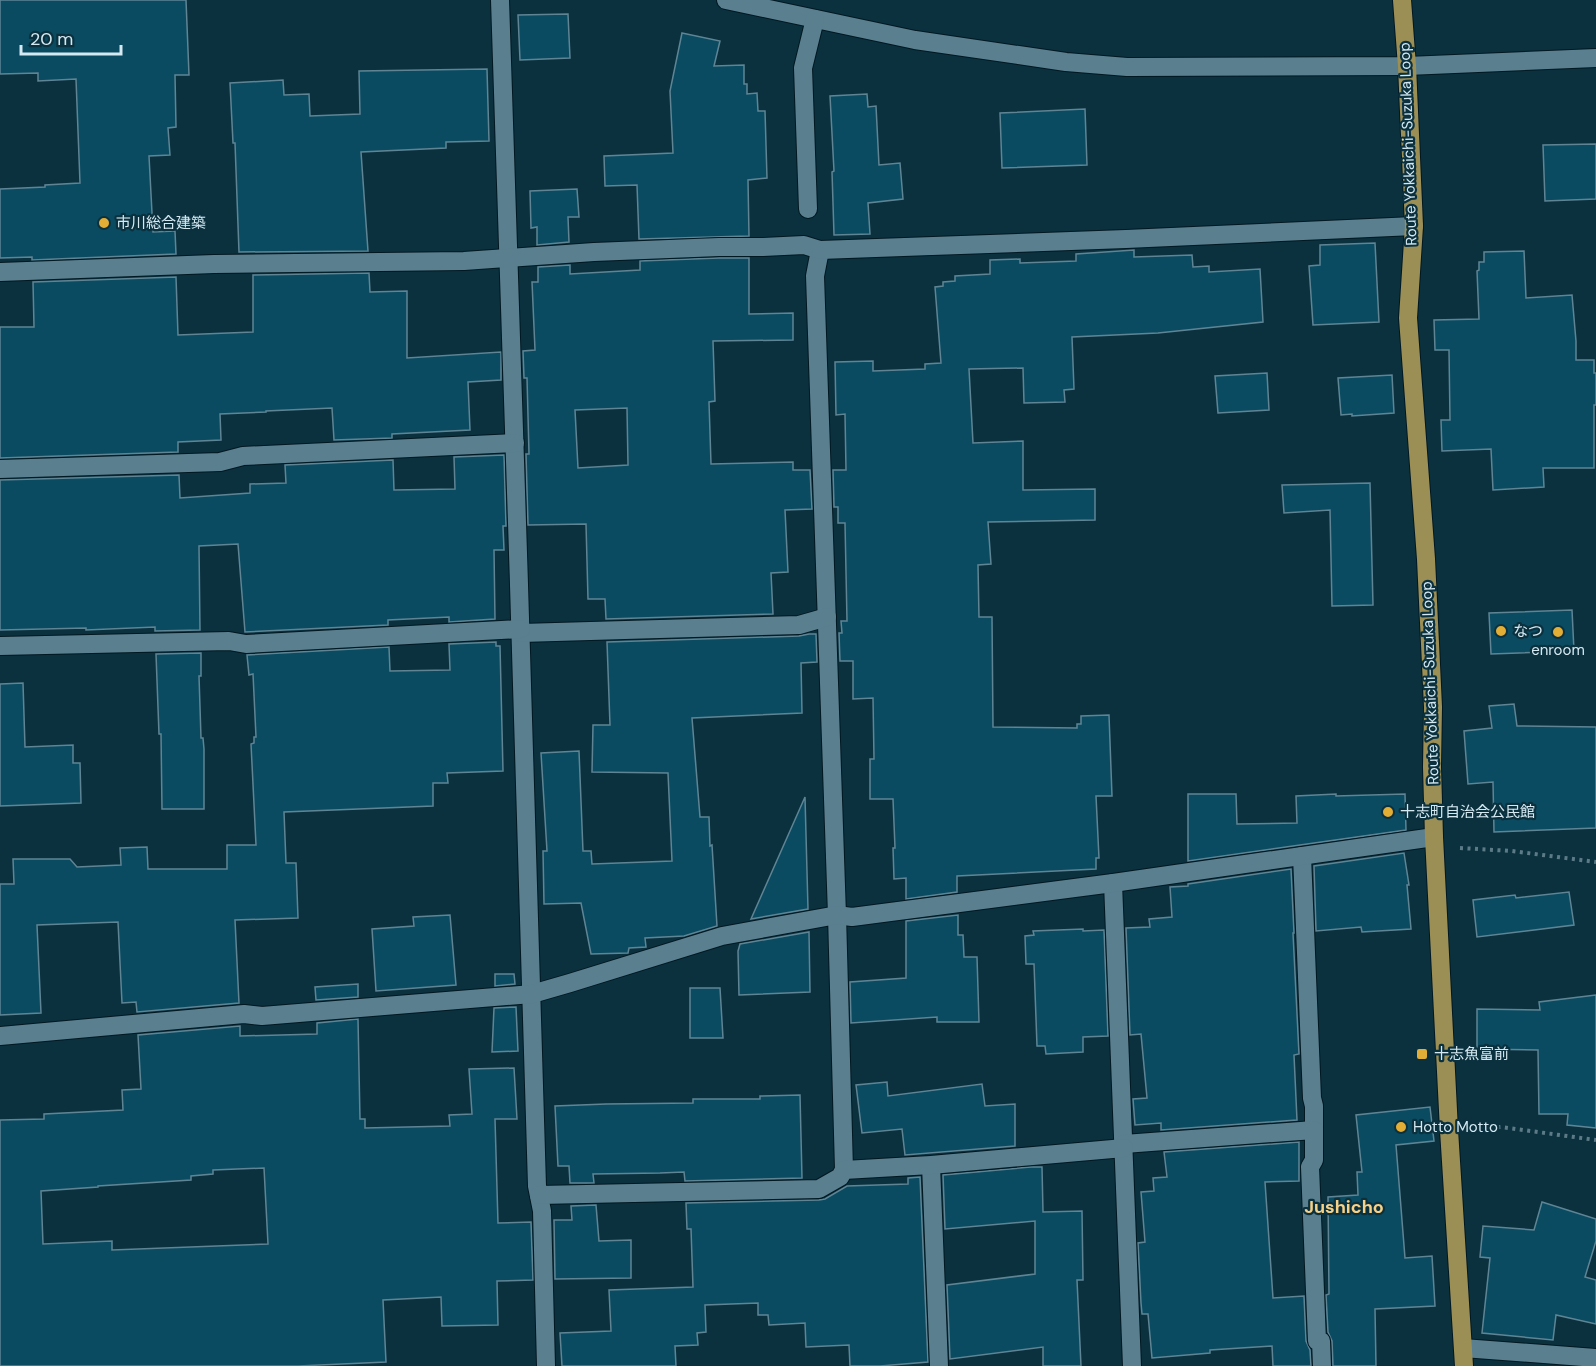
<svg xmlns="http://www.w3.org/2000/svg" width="1596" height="1366" font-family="'DM Sans','Noto Sans JP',sans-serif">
<rect width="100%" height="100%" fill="#0b313f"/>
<!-- building -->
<g fill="#0a4b61" stroke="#5f8595" stroke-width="1.5" fill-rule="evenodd">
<path d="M 0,0 L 186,0 L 189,75 L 175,75 L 176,127 L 168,128 L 170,155 L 149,156 L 153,232 L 175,231 L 176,254 L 32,260 L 32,257 L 0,258 L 0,189 L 45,187 L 45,185 L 80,183 L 76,79 L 38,81 L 38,73 L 0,74 Z"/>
<path d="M 568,14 L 570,58 L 520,60 L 518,15 Z"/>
<path d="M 682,33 L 720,41 L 714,66 L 744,65 L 744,84 L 747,84 L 747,94 L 757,93 L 758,111 L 765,111 L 767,178 L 748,180 L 749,236 L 639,239 L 637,185 L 605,186 L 604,156 L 673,153 L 670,91 Z"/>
<path d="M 487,69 L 489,141 L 446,142 L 446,148 L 361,152 L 368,251 L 239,252 L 235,143 L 233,143 L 230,83 L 283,80 L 284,95 L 309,94 L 310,116 L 360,114 L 359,71 Z"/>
<path d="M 867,94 L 868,107 L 876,106 L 879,165 L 900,163 L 903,199 L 868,203 L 870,234 L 834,235 L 832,172 L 834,171 L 830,96 Z"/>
<path d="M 1085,109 L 1087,165 L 1002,168 L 1000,113 Z"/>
<path d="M 1596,144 L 1596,199 L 1545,201 L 1543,145 Z"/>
<path d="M 577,189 L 579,217 L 568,217 L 569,242 L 537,245 L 537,227 L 531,228 L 530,191 Z"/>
<path d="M 1375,243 L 1379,322 L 1313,325 L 1309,266 L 1320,265 L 1320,245 Z"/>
<path d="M 1134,250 L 1134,257 L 1192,255 L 1193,267 L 1209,266 L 1209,272 L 1260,269 L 1263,322 L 1158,333 L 1072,337 L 1074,389 L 1064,390 L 1065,402 L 1024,403 L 1023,368 L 969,369 L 973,443 L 1023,441 L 1023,490 L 1095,489 L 1095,520 L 988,522 L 991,564 L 978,565 L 979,617 L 992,617 L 993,727 L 1077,728 L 1077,724 L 1081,724 L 1081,716 L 1109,715 L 1112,796 L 1096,796 L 1099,858 L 1096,858 L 1096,869 L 957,876 L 957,892 L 906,899 L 906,878 L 894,879 L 893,848 L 895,848 L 893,799 L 870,799 L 870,759 L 874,759 L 873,698 L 853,699 L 853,661 L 840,661 L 839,633 L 842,633 L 841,621 L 847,621 L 845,523 L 838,523 L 838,507 L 834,507 L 833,470 L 846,470 L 845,414 L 836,415 L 835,362 L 873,361 L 873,371 L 925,369 L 925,364 L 941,363 L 935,287 L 943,286 L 943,282 L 955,281 L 955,276 L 990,274 L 990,260 L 1020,259 L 1020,263 L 1076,261 L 1076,254 Z"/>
<path d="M 1524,251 L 1526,298 L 1572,295 L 1576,341 L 1576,360 L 1594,360 L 1594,373 L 1596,373 L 1596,405 L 1594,405 L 1594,468 L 1543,468 L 1544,487 L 1493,490 L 1491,449 L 1442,451 L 1441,420 L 1450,420 L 1449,350 L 1435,350 L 1434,320 L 1479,319 L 1477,271 L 1479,270 L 1479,262 L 1484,262 L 1484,252 Z"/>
<path d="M 719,258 L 749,258 L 749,314 L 793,313 L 793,340 L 713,341 L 715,401 L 709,402 L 711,464 L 793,462 L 793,470 L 810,470 L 812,509 L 785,510 L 788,572 L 771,573 L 773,614 L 606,619 L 605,599 L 588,599 L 586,524 L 528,525 L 526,454 L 529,454 L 527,378 L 524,378 L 523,351 L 535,350 L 532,282 L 538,282 L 538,267 L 570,265 L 570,274 L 640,270 L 640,261 ZM 627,408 L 628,465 L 578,468 L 575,410 Z"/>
<path d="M 369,273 L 370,292 L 407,291 L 407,358 L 501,352 L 501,380 L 468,382 L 470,430 L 392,434 L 392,438 L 334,440 L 332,408 L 266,411 L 266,412 L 220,414 L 221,440 L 178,442 L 178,452 L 0,458 L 0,327 L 34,327 L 33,282 L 176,277 L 178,335 L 253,332 L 253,275 Z"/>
<path d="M 1267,373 L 1269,410 L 1218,413 L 1215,376 Z"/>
<path d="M 1392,375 L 1394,413 L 1352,416 L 1352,414 L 1341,415 L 1338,378 Z"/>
<path d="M 504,455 L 506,526 L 503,526 L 504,550 L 494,550 L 495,619 L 449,622 L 449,617 L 388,620 L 388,625 L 245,632 L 238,544 L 199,546 L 200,630 L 155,631 L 155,627 L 86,630 L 86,628 L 0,630 L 0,480 L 179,475 L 180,498 L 250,493 L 250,484 L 286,483 L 285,465 L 393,460 L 394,490 L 455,489 L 454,457 Z"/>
<path d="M 1370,483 L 1373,605 L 1332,606 L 1330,510 L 1284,513 L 1282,485 Z"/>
<path d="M 1572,610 L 1574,651 L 1491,654 L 1489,613 Z"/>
<path d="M 809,634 L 816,634 L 817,662 L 801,663 L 802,713 L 692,718 L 700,817 L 709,817 L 710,846 L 712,845 L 717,926 L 684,936 L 645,938 L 646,947 L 629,948 L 628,953 L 591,954 L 581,903 L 544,904 L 543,851 L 547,851 L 541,753 L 579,751 L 583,851 L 591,851 L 592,864 L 672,861 L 668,773 L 592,772 L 593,725 L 610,725 L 607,642 L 799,636 Z"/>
<path d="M 496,642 L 496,646 L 500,646 L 503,771 L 447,773 L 448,783 L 433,783 L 433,806 L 284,812 L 286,863 L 296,863 L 298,918 L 235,920 L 239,1003 L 137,1012 L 136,1002 L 122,1003 L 118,922 L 37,925 L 41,1013 L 0,1015 L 0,884 L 14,884 L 13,859 L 70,859 L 77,867 L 121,865 L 120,848 L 147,847 L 148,869 L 227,869 L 227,845 L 256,845 L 251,744 L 254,743 L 254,737 L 256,737 L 253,674 L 249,675 L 247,655 L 389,647 L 390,671 L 450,670 L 449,644 Z"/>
<path d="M 201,653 L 201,676 L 199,676 L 201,738 L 203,738 L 204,749 L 204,809 L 162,809 L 161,734 L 159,734 L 156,654 Z"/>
<path d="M 23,683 L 25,747 L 73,745 L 73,763 L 80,763 L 81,803 L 0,806 L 0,684 Z"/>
<path d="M 1514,704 L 1517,726 L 1596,727 L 1596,828 L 1494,832 L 1493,782 L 1468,784 L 1464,731 L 1492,728 L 1489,706 Z"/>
<path d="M 1188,794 L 1236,794 L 1237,824 L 1297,823 L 1296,796 L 1336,794 L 1336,796 L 1405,794 L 1406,830 L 1188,861 Z"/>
<path d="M 805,797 L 808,909 L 751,919 Z"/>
<path d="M 1404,853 L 1409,885 L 1407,885 L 1411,929 L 1362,932 L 1361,927 L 1316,931 L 1314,866 Z"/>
<path d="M 1291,869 L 1294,933 L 1293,933 L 1299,1054 L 1294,1055 L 1297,1120 L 1161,1130 L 1161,1123 L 1135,1125 L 1133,1099 L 1147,1098 L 1141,1034 L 1130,1035 L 1126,928 L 1150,927 L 1149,919 L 1172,917 L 1170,887 L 1188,886 L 1188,884 Z"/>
<path d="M 1569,892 L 1574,925 L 1477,937 L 1473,900 L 1515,895 L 1516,898 Z"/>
<path d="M 450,915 L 456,985 L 376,991 L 372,929 L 414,926 L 413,917 Z"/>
<path d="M 958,915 L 958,935 L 963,935 L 964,957 L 977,957 L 979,1022 L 937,1022 L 937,1017 L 851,1023 L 850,982 L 906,978 L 906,921 Z"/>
<path d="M 1083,929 L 1083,931 L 1104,930 L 1108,1036 L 1083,1037 L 1083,1052 L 1046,1054 L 1045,1046 L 1037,1046 L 1034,964 L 1026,964 L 1025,936 L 1034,935 L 1033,931 Z"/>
<path d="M 809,932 L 810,992 L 739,995 L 738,951 L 740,944 Z"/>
<path d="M 495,974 L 514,974 L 515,984 L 495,986 Z"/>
<path d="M 358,984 L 358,997 L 316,1000 L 315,987 Z"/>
<path d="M 690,988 L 720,988 L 723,1038 L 690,1038 Z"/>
<path d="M 1596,995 L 1596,1128 L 1567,1125 L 1568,1114 L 1539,1114 L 1538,1050 L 1477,1049 L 1477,1009 L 1540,1010 L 1539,1002 Z"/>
<path d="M 516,1007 L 518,1051 L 492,1052 L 494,1008 Z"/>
<path d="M 358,1019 L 360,1119 L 365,1119 L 365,1128 L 450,1126 L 449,1115 L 472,1114 L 469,1069 L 514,1068 L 517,1119 L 495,1119 L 498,1223 L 531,1222 L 533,1280 L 497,1281 L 498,1325 L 442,1326 L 441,1297 L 383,1300 L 386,1362 L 298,1366 L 0,1366 L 0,1120 L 44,1119 L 44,1114 L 123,1110 L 122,1090 L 141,1089 L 138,1035 L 240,1026 L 240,1036 L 317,1034 L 317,1023 ZM 264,1168 L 268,1244 L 112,1250 L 112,1241 L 43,1244 L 41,1191 L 98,1187 L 98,1186 L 191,1180 L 191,1176 L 213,1174 L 213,1170 Z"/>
<path d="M 887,1082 L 888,1096 L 982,1084 L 985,1106 L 1015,1104 L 1015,1146 L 905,1155 L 902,1129 L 862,1133 L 856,1085 Z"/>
<path d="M 800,1095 L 802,1178 L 685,1181 L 684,1172 L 660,1173 L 593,1174 L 594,1183 L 570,1183 L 569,1166 L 558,1166 L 555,1106 L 606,1104 L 693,1103 L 693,1099 L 760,1099 L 760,1096 Z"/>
<path d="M 1430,1107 L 1434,1141 L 1396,1145 L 1405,1258 L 1432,1256 L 1435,1306 L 1375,1309 L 1376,1366 L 1333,1366 L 1332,1341 L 1328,1332 L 1326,1295 L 1329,1294 L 1328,1197 L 1358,1195 L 1357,1172 L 1362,1172 L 1356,1115 Z"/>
<path d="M 1299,1142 L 1299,1181 L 1265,1182 L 1273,1298 L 1304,1296 L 1306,1341 L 1310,1350 L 1311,1366 L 1273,1366 L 1272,1346 L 1210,1350 L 1210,1353 L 1152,1358 L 1148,1314 L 1142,1314 L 1141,1303 L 1138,1243 L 1145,1242 L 1141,1192 L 1154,1191 L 1153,1178 L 1167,1177 L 1164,1152 Z"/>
<path d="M 1031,1167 L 1042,1167 L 1043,1212 L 1082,1211 L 1083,1280 L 1077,1280 L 1081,1366 L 1043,1366 L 1043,1347 L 950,1359 L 947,1285 L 1035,1274 L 1035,1221 L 945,1229 L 943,1175 Z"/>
<path d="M 920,1177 L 928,1362 L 880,1366 L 850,1366 L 849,1345 L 806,1347 L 805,1323 L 769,1325 L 768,1315 L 758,1315 L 758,1303 L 705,1305 L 706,1332 L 697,1333 L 698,1345 L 675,1346 L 676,1366 L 562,1366 L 560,1333 L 611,1331 L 609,1290 L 693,1287 L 691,1229 L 687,1229 L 686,1203 L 819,1200 L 825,1199 L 847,1186 L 908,1184 L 908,1178 Z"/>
<path d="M 1542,1202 L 1596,1219 L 1596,1241 L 1585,1277 L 1596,1280 L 1596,1324 L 1556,1315 L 1553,1340 L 1482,1333 L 1490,1258 L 1480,1257 L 1483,1226 L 1534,1230 Z"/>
<path d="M 596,1205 L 599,1241 L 631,1240 L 631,1278 L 555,1279 L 554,1220 L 572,1220 L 571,1206 Z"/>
</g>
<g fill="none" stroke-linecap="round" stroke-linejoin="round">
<!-- minor casing -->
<g stroke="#001822" stroke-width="20">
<g id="minor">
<path d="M 500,0 C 514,395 525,791 537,1186 L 542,1211 L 546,1366"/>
<path d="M 726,0 L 915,40 L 1066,62 L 1127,67 L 1407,66 L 1596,58"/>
<path d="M 808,209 L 803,68 L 815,19"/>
<path d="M 820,250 L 815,276 L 837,915 L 844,1170"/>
<path d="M 0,272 L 214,264 L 464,261 L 594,252 L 719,247 L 763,247 L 804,245 L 820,250 L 1126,239 L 1414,226"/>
<path d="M 0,469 L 220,462 L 243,456 L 515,443"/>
<path d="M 521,633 L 799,625 L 827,617"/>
<path d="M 0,646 L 229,641 L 246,644 L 521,629"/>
<path d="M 1302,856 L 1312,1098 L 1314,1106 L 1314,1130"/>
<path d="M 1113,883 L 1132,1366"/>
<path d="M 0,1036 L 244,1014 L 262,1016 L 532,994 L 570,983 L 722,936 L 837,915 L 852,917 L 1113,883 L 1434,837"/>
<path d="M 1124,1144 L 1314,1130 L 1314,1160 L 1310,1167 L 1317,1341 L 1321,1341 L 1322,1366"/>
<path d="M 931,1165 L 939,1366"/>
<path d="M 539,1195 L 819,1189 L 840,1177 L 844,1170 L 931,1165 L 1124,1148"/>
<path d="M 1463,1348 L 1596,1358"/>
</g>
</g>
<!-- major casing -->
<g stroke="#001822" stroke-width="20">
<path id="major" d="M 1402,0 L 1407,66 L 1414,226 L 1408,318 L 1426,559 L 1433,707 L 1432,767 L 1434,837 L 1449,1130 L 1464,1366"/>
</g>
<!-- path -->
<g stroke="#5c7b87" stroke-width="4" stroke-dasharray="3 4.5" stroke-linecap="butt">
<path d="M 1460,848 L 1512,851 L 1596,862"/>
<path d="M 1475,1129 L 1501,1127 L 1596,1140"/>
</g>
<!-- minor -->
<use href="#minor" stroke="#5a7f8f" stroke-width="18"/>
<!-- major -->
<use href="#major" stroke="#9c8f56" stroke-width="18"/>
</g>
<!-- markers -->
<g fill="#e3ae35" stroke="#0b313f" stroke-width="2">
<circle cx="104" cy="223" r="6"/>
<circle cx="1501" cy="631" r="6"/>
<circle cx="1558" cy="632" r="6"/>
<circle cx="1388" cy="812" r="6"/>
<rect x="1416" y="1048" width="12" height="12" rx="3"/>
<circle cx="1401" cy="1127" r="6"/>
</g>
<g text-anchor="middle" stroke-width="4.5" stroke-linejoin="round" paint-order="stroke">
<!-- street labels -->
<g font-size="15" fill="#d5e9f2" stroke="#0b313f">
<text transform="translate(1408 144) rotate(-92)" y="5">Route Yokkaichi-Suzuka Loop</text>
<text transform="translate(1430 683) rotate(-92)" y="5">Route Yokkaichi-Suzuka Loop</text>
</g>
<!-- poi labels -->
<g font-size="15" fill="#d5e9f2" stroke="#0b313f" text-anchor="start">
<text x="116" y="228">市川総合建築</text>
<text x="1513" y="636">なつ</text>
<text x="1558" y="655" text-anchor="middle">enroom</text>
<text x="1400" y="817">十志町自治会公民館</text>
<text x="1434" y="1059">十志魚富前</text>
<text x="1413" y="1132">Hotto Motto</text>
</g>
<!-- quarter labels -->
<g font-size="18" font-weight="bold" fill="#f6d188" stroke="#0b313f">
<text x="1344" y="1213">Jushicho</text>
</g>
</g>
<!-- scale -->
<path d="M21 45v9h100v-9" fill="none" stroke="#d5e9f2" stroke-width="3"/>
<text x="30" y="45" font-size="18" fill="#d5e9f2" stroke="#0b313f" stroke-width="4.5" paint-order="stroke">20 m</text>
</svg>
